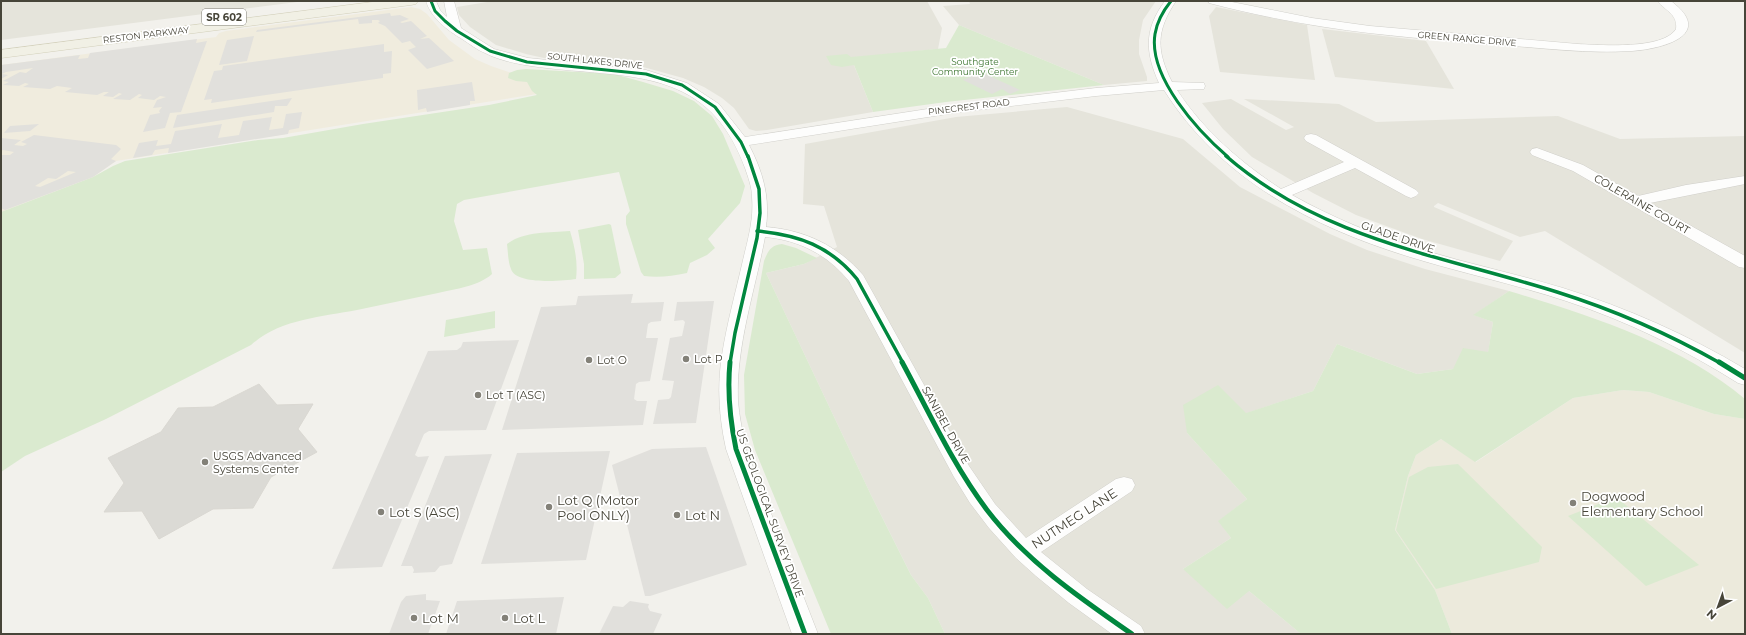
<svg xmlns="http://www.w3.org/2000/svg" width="1746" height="635" font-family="Montserrat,sans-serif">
<rect width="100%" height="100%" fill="#f2f1ec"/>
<!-- residential -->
<g fill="#e5e4db">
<path d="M 1,1 L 305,1 L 1,40 Z"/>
<path d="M 493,1 L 927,1 L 942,28 L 938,49 L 851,58 L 873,112 L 767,130 L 756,131 L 749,129 L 734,108 L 722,98 L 704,87 L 683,78 L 636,65 L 544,58 L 526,54 L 496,45 L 470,27 L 459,15 L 457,7 Z"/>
<path d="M 969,1 L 1156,1 L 1143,20 L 1139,40 L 1139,54 L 1147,77 L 1147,81 L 1104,85 L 959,25 L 943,6 L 970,4 Z"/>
<path d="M 1216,7 L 1307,25 L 1315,80 L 1220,72 L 1209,16 Z"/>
<path d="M 1322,29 L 1426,41 L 1454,89 L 1335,77 Z"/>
<path d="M 1231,99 L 1286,130 L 1294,127 L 1244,99 L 1339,104 L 1376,122 L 1558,116 L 1620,139 L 1745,136 L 1745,353 L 1545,231 L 1520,237 L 1438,203 L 1434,206 L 1434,207 L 1513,241 L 1500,261 L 1422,239 L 1356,215 L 1313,193 L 1252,157 L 1223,129 L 1202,103 Z"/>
<path d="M 1067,107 L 1183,139 L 1240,187 L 1330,234 L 1367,250 L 1425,269 L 1509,291 L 1474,315 L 1493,322 L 1488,353 L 1453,369 L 1417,374 L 1337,344 L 1313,391 L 1187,433 L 1247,499 L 1219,521 L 1231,538 L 1183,569 L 1249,591 L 1301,634 L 945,634 L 928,598 L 911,575 L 871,495 L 766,273 L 804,264 L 837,247 L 824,206 L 803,204 L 805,144 L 956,117 Z"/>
</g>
<!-- commercial -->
<path fill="#f0ecde" d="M 411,7 L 420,9 L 427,14 L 449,40 L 475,59 L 491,66 L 532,80 L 537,94 L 116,161 L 93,177 L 1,212 L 1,65 L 216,37 L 219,33 L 226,31 Z"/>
<!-- education -->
<path fill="#eceadc" d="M 1623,390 L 1649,392 L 1714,414 L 1745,419 L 1745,634 L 1452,634 L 1435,590 L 1395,530 L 1408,476 L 1416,455 L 1441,439 L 1476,462 L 1573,398 Z"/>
<!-- green -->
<g fill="#daeacf">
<path d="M 959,25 L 1104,85 L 946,102 L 873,112 L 854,65 L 842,67 L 831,65 L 826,56 L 847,54 L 851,57 L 946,48 Z"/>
<path d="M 526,69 L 614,74 L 643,82 L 673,91 L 694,101 L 712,116 L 723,134 L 745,186 L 740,203 L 708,239 L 715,248 L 707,255 L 690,263 L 687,273 C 672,276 659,278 644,276 L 641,272 L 626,224 L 626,216 L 630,211 L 619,172 L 464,200 L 457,204 L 454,221 L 463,250 L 487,248 L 492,274 C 479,286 455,289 438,293 C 411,299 384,304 357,310 C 321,317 280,319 251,345 L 106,419 L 25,456 L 1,472 L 1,212 L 93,177 L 113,166 L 125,161 L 258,140 L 283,138 L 363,124 L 489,105 L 537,95 L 532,91 L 527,82 L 516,81 L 508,78 L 509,73 L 517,70 Z"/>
<path d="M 609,224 L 611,225 L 621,273 L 615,278 L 584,279 L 584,264 L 578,230 Z"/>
<path d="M 570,231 C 575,248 578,262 576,279 C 562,281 516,285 511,269 C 508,262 508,252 507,244 C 524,231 549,233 570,231 Z"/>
<path d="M 782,244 L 796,248 L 817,258 L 804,264 L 766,273 L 871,495 L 911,575 L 928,598 L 945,634 L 831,634 L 755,450 L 745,414 L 744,375 L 764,261 C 768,251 771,245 782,244 Z"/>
<path d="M 1509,291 C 1589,315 1680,344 1745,399 L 1745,419 L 1714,414 L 1649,392 L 1623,390 L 1573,398 L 1475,462 L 1441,439 L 1416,455 L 1408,476 L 1395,530 L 1435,590 L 1452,634 L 1301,634 L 1249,591 L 1227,609 L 1183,569 L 1231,538 L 1218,521 L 1247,499 L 1187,433 L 1183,405 L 1218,385 L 1246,413 L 1313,391 L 1337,344 L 1417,374 L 1453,369 L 1463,348 L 1488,352 L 1493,322 L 1473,315 Z"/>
<path d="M 495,311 L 495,328 L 444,337 L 446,320 Z"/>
<path d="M 1458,464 L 1542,547 L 1539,562 L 1436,589 L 1396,530 L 1409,477 L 1428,467 Z"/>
<path d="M 1616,497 L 1699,565 L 1646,586 L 1568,516 Z"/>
</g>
<!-- parking -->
<g fill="#e1e0dc" fill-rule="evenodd">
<path d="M 390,13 L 391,16 L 400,15 L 409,19 L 400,22 L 402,23 L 411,21 L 427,36 L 420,39 L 429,38 L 454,61 L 427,69 L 408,50 L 416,47 L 410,41 L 402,43 L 385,26 L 378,23 L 380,21 L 378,20 L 372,20 L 372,23 L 359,24 L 358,19 L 256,32 L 257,30 Z"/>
<path d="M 254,36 L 247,61 L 219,65 L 227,40 Z"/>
<path d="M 197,39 L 196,43 L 207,41 L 181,112 L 170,113 L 165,128 L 143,132 L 150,115 L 160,113 L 159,111 L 162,107 L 153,108 L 157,100 L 166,97 L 160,96 L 154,100 L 138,98 L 142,95 L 139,94 L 130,100 L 113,99 L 122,94 L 119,93 L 113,97 L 103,96 L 109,92 L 104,92 L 97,95 L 65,92 L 72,88 L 57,86 L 50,89 L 23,87 L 29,84 L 25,83 L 19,86 L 3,85 L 9,82 L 3,81 L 20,72 L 26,73 L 33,68 L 6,72 L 2,74 L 8,75 L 1,79 L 1,65 L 80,55 L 78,59 L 88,58 L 90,53 Z"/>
<path d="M 384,44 L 384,52 L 392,51 L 391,73 L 383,74 L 383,78 L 211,103 L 212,99 L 204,100 L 214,71 L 222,70 L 223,66 Z"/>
<path d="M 965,65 L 1020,90 L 1010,94 L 1002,89 L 992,94 L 963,80 L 972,76 L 957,69 Z"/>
<path d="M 472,82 L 475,101 L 470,101 L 470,105 L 427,112 L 426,108 L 418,110 L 417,90 Z"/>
<path d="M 292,98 L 287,106 L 275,106 L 274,112 L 173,128 L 177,115 Z"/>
<path d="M 302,112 L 299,128 L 289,130 L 288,134 L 168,153 L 169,148 L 155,150 L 152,155 L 133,158 L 139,143 L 158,140 L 156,146 L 171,144 L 175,131 L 222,124 L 218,138 L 239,135 L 243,121 L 272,117 L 269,130 L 283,128 L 286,114 Z"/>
<path d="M 39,124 L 30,131 L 4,133 L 10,126 Z"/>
<path d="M 34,135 L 116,145 L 121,149 L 111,159 L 116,161 L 93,177 L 5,210 L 1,208 L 1,155 L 10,155 L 14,152 L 3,150 L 1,151 L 1,138 L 21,140 L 14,145 L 23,146 L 27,144 L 21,142 ZM 68,171 L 76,172 L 40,187 L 35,186 L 48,178 L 56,179 Z"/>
<path d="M 633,294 L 631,303 L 664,302 L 661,321 L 651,322 L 648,324 L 646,338 L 658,338 L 650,381 L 639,382 L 636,384 L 634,399 L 637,401 L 647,401 L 643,425 L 502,430 L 541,307 L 576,305 L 578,296 Z"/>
<path d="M 714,301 L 696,423 L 653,424 L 658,400 L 669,399 L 671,397 L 674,381 L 662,380 L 670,338 L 682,336 L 685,322 L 683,320 L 674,321 L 677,302 Z"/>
<path d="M 519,340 L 486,430 L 429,431 L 424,434 L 415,455 L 418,457 L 429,456 L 382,567 L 332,569 L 428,351 L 457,350 L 461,347 L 463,342 Z"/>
<path d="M 706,447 L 747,565 L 650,596 L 645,596 L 612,465 L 652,449 Z"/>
<path d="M 610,451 L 586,560 L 481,564 L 517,453 Z"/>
<path d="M 492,454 L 452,564 L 440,566 L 435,572 L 413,573 L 414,570 L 412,566 L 401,566 L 445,456 Z"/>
<path d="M 426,594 L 426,600 L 440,601 L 428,634 L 389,634 L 401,602 L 406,596 Z"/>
<path d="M 564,597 L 556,634 L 446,634 L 457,601 Z"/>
<path d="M 630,601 L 649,604 L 648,607 L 650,611 L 662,614 L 653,634 L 599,634 L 613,606 L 623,607 Z"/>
</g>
<!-- building -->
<path fill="#dbdad5" stroke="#dad8d2" d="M 259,384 L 277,405 L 313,404 L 298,429 L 317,452 L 271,477 L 253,508 L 213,509 L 159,539 L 142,511 L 104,512 L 124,483 L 108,458 L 161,432 L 178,408 L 213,407 Z"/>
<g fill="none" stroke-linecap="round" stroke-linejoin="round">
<!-- minor casing -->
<g stroke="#d0cfca" stroke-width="1">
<g id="minor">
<path d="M 426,1 L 436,1 L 440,10 L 447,17 L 444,1 L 454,1 L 461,28 L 494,49 L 528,58 L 646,70 L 687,83 L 719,104 L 745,137 L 960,104 L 1096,88 L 1159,83 C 1145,52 1144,29 1165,1 L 1176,1 C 1156,31 1156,50 1172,82 L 1204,83 L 1205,86 L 1204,89 L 1177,90 C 1204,131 1240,162 1281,189 L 1344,162 L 1306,141 L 1304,138 L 1306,135 L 1311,134 L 1316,135 L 1416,190 L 1419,193 L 1416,196 L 1411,198 L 1406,196 L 1355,168 L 1292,195 C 1333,218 1377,236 1423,250 C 1469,264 1517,274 1563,288 C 1627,308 1688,335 1745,369 L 1745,385 L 1738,383 C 1684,349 1627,321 1566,301 C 1514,284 1462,273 1410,257 C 1312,227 1220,179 1164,90 L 1096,96 L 960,112 L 749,145 C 763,172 770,197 766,227 C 805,230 838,246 863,275 L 969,466 L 995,504 L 1026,538 L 1116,479 L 1124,477 L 1132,479 L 1135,485 L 1132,491 L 1041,552 L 1087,589 L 1141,626 L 1145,634 L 1112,634 L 1069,603 L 1036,576 L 1016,558 L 989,528 L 970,503 L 954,477 L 849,281 C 828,255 799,240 765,237 C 755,291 736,345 738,400 C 739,417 743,433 746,449 L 818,634 L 792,634 L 726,449 C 719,417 717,387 722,355 C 727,323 736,291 743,260 C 748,239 754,219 752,197 C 752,187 748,177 745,168 C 709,69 634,78 547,68 C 528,66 502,62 485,53 C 477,50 470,44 462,39 C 447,30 431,18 426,1 Z"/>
<path d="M 1208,1 L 1227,1 L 1312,18 L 1370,26 L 1578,44 C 1600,45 1663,50 1676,29 C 1678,14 1665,11 1658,1 L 1671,1 C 1716,35 1662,49 1632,51 C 1588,54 1544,48 1500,45 C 1441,40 1383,36 1325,27 C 1286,21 1247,13 1209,3 Z"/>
<path d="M 1537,148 L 1583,165 L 1638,196 L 1686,185 L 1745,176 L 1745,184 L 1650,203 L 1745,256 L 1745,268 L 1739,267 L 1573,171 L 1532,155 L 1530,152 L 1532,149 Z"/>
</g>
</g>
<!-- major casing -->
<g stroke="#d3d0bb" stroke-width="1">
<path id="major" d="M 380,1 L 418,1 L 416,4 L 411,5 L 1,58 L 1,50 Z"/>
</g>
<!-- minor -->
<use href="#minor" fill="#fdfdfc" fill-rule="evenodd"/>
<!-- major -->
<use href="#major" fill="#f1f0e5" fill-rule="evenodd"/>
<!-- cycleway-far2 casing -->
<g stroke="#fff" stroke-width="4.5">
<g id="cycleway-far2">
<path d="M 431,1 L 435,11 L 445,21 L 457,31 L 490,51 L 527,62 L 646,74 L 682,85 L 715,107 L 741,142 L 748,157"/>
<path d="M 1171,1 C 1163,11 1157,21 1155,34 C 1148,77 1198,131 1228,157"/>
</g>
</g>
<!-- cycleway-far1 casing -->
<g stroke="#fff" stroke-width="6">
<g id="cycleway-far1">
<path d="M 1226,156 C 1323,240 1440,255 1557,292 C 1614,310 1669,334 1720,363"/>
<path d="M 757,231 C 799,235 830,246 857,279 L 903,363"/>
<path d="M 730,363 L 735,333 L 757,238 L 760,213 L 759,189 L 748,156"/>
</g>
</g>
<!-- cycleway casing -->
<g stroke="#fff" stroke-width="8">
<g id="cycleway">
<path d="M 730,362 C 727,392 730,420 736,449 L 805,634"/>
<path d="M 902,362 C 929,412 953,465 987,510 C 1026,561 1080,598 1132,634"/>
<path d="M 1719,362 L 1745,378"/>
</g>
</g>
<!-- cycleway-far2 -->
<use href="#cycleway-far2" stroke="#00873e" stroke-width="3"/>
<!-- cycleway-far1 -->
<use href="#cycleway-far1" stroke="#00873e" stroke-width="3.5"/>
<!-- cycleway -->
<use href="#cycleway" stroke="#00873e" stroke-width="5"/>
</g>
<!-- markers -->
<g fill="#838178" stroke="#fff" stroke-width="1.5">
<circle cx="686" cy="359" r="4"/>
<circle cx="589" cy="360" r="4"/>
<circle cx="478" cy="395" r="4"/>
<circle cx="205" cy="462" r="4"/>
<circle cx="1573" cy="503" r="4"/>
<circle cx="549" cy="507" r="4"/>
<circle cx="381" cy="512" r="4"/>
<circle cx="677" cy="515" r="4"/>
<circle cx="414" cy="618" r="4"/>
<circle cx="505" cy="618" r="4"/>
</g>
<g text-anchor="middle" stroke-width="3.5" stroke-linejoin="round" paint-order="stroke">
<!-- far-street labels -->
<g font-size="9" fill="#474539" stroke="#fff">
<text transform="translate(146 35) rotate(-7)" y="3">RESTON PARKWAY</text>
<text transform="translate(1467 39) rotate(5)" y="3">GREEN RANGE DRIVE</text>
<text transform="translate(595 61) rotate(6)" y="3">SOUTH LAKES DRIVE</text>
<text transform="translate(969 107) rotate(-7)" y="3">PINECREST ROAD</text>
</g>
<!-- far-park labels -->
<g font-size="9" fill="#3c7530" stroke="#fff">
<text x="975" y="65">Southgate<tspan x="975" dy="10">Community Center</tspan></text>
</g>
<!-- shield labels -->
<rect fill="#fff" stroke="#7e7d74" stroke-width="1" x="202" y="9" width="44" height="16" rx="3"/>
<g font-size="10" font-weight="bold" fill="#474539">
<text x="224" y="21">SR 602</text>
</g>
<!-- street labels -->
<g font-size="11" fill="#474539" stroke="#fff">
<text transform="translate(1642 204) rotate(30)" y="4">COLERAINE COURT</text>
<text transform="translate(1398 237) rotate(19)" y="4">GLADE DRIVE</text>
<text transform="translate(946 425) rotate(61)" y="4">SANIBEL DRIVE</text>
<text transform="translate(770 513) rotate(70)" y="4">US GEOLOGICAL SURVEY DRIVE</text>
</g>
<!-- poi labels -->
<g font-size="11" fill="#474539" stroke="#fff" text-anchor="start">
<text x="694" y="363">Lot P</text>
<text x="597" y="364">Lot O</text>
<text x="486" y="399">Lot T (ASC)</text>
<text x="213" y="460">USGS Advanced<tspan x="213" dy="13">Systems Center</tspan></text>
</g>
<!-- near-poi labels -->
<g font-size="13" fill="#474539" stroke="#fff" text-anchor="start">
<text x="1581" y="501">Dogwood<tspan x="1581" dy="15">Elementary School</tspan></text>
<text x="557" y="505">Lot Q (Motor<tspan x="557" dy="15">Pool ONLY)</tspan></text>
<text x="389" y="517">Lot S (ASC)</text>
<text x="685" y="520">Lot N</text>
<text x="422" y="623">Lot M</text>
<text x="513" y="623">Lot L</text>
</g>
<!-- near-street labels -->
<g font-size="13" fill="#474539" stroke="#fff">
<text transform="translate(1074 518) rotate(-33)" y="5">NUTMEG LANE</text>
</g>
</g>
<!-- border -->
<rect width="1746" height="635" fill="none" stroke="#474539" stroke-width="4"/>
<!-- north arrow -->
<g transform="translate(1718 607) rotate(221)" stroke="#ffffff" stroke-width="3" paint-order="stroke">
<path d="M0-3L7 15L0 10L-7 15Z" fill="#474539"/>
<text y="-6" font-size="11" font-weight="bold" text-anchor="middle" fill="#474539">N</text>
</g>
</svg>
